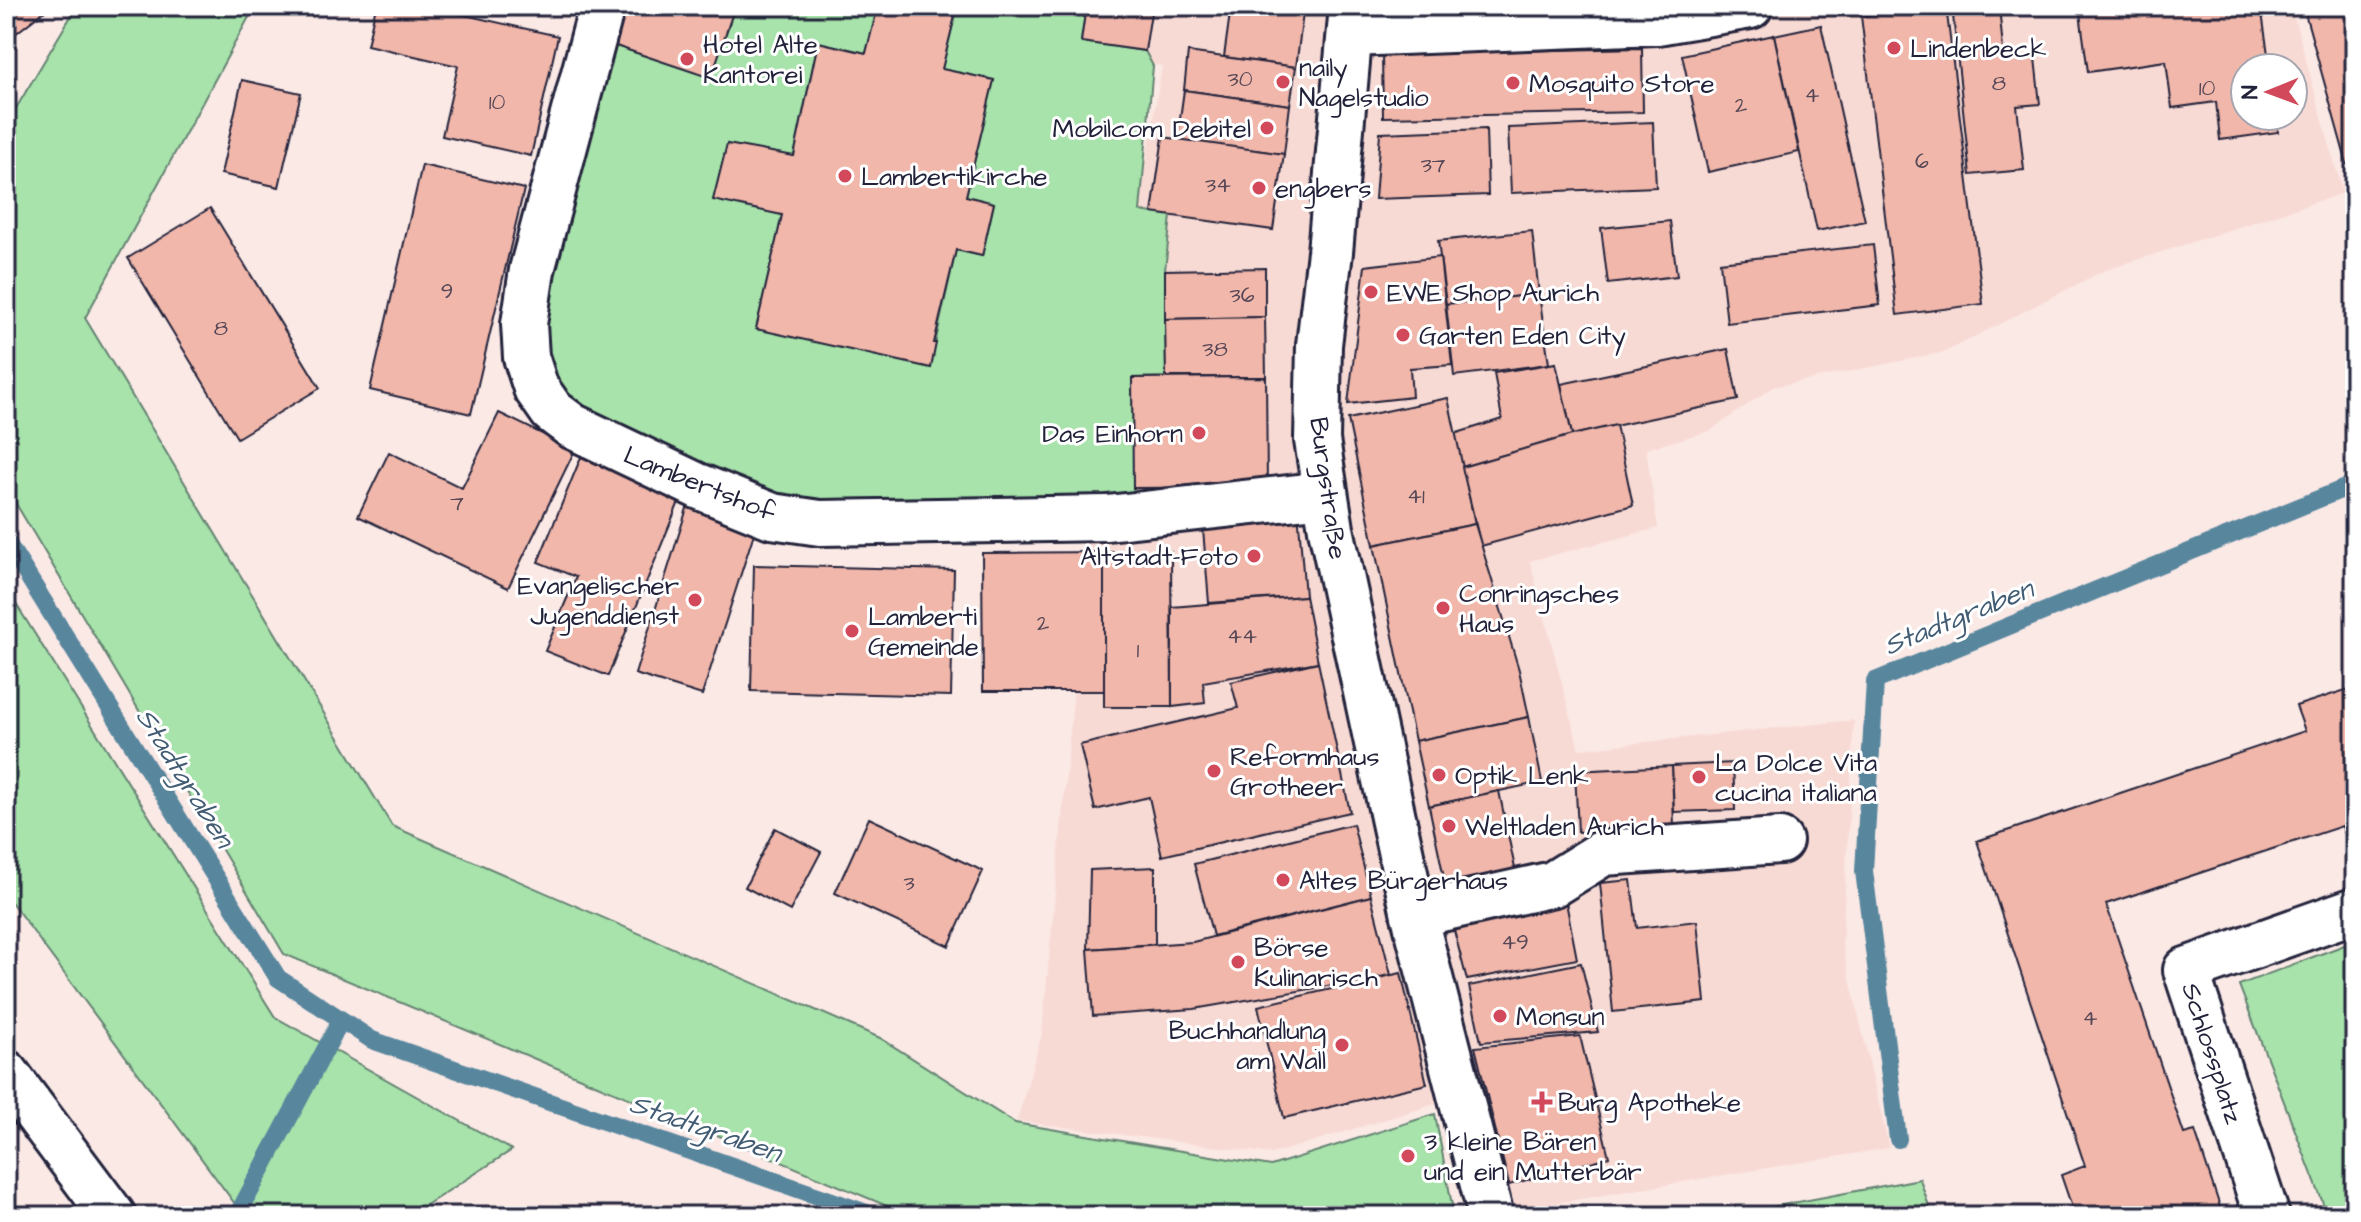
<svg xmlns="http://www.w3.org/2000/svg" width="2361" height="1222" font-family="'Architects Daughter',sans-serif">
<rect width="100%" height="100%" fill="#fbe9e6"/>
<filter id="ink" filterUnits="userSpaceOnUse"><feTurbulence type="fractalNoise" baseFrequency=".0125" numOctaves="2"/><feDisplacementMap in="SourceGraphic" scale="16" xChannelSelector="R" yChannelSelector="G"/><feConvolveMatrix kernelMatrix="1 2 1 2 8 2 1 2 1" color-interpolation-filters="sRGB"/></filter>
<g filter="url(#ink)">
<!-- built -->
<path fill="#f8dad4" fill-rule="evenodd" d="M 1065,6 L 2291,6 L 2343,193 L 2103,271 L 1945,352 L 1773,387 L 1710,431 L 1646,449 L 1658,528 L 1530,561 L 1579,749 L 1854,720 L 1842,944 L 1889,1148 L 1477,1216 L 1442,1102 L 1272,1154 L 1017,1121 L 1042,1033 L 1094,473 L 1162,66 L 1059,49 ZM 2245,68 L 2293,68 L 2293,116 L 2245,116 Z"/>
<!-- green -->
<g fill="#a7e3aa" stroke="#648272" stroke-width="2">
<path d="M 77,6 L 255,6 L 85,318 L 392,826 L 880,1038 L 1015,1123 L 1271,1166 L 1435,1114 L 1454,1216 L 911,1216 L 284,954 L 6,487 L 6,125 Z"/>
<path d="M 735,6 L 878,6 L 866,53 L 818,42 L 794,156 L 727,145 L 714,199 L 782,215 L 756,329 L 935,344 L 956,250 L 982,256 L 994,204 L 966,196 L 994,80 L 942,69 L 956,12 L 921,6 L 1086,6 L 1081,42 L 1145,51 L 1153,66 L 1140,211 L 1171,216 L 1165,270 L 1166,377 L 1132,378 L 1134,515 L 820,523 L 572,426 L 524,324 L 601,41 L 711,77 Z"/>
<path d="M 6,588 L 275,1017 L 512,1150 L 409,1216 L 244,1216 L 6,895 Z"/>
<path d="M 2355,941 L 2355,1216 L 2328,1216 L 2239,985 Z"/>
<path d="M 1920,1179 L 1932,1216 L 1724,1216 Z"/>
</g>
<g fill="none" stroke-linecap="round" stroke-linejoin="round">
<!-- stream -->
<g stroke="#59869d" stroke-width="18">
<path d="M 6,541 L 278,978 L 372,1040 L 875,1216"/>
<path d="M 1898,1139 L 1864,871 L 1875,681 L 2355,484"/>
<path d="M 237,1216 L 341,1020"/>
</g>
</g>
<!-- building -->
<g fill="#f1b7aa" stroke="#22223b" stroke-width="2">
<path d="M 6,6 L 51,6 L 6,41 Z"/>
<path d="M 376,6 L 425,6 L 558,36 L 531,156 L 442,136 L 458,66 L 367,45 Z"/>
<path d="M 613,6 L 735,6 L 711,78 L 601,41 Z"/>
<path d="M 878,6 L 921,6 L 956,12 L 942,69 L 994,80 L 966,196 L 994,203 L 982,256 L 956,250 L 934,343 L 936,343 L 931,368 L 756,329 L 782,215 L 713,200 L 727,144 L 794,156 L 818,42 L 866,53 Z"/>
<path d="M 1086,6 L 1152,6 L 1145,51 L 1081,42 Z"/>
<path d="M 1231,6 L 1304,6 L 1296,67 L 1224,57 Z"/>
<path d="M 1404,6 L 1498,6 L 1497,17 L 1404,16 Z"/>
<path d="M 1946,6 L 1983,304 L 1897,315 L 1861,16 Z"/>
<path d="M 1952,6 L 1999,6 L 2004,60 L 2035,58 L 2040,104 L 2017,106 L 2024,170 L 1970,175 Z"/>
<path d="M 2079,6 L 2261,6 L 2270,68 L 2245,68 L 2245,116 L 2276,116 L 2278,132 L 2220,140 L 2216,102 L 2172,108 L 2166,61 L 2088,72 Z"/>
<path d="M 2303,6 L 2355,6 L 2355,162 L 2347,164 Z"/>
<path d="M 1821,25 L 1865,221 L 1817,231 L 1774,35 Z"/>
<path d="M 1774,35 L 1799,152 L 1708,172 L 1682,55 Z"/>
<path d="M 1642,48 L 1643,112 L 1383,117 L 1382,54 Z"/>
<path d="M 1188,52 L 1296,67 L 1290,105 L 1184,90 Z"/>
<path d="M 242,80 L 301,93 L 279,187 L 221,174 Z"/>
<path d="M 1184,90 L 1290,105 L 1284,154 L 1177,140 Z"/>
<path d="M 1653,122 L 1656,187 L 1511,193 L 1508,128 Z"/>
<path d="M 1486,129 L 1488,195 L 1375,199 L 1380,133 Z"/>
<path d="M 1163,137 L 1284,154 L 1273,230 L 1152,213 Z"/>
<path d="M 422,165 L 524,189 L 471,414 L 370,390 Z"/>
<path d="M 210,208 L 320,388 L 237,438 L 128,258 Z"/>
<path d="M 1670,221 L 1677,276 L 1608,284 L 1601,228 Z"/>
<path d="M 1532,231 L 1539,294 L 1446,304 L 1438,241 Z"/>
<path d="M 1873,245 L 1880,305 L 1727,323 L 1720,262 Z"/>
<path d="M 1440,257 L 1452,365 L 1410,368 L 1412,397 L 1348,404 L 1365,266 Z"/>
<path d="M 1265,268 L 1265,317 L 1165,319 L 1165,270 Z"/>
<path d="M 1539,294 L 1549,364 L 1454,376 L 1446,304 Z"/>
<path d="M 1265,317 L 1266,377 L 1166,377 L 1165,319 Z"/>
<path d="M 1728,349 L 1738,400 L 1572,435 L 1561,384 Z"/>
<path d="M 1556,363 L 1572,435 L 1462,467 L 1454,434 L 1502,419 L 1494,373 Z"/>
<path d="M 1266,377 L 1267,487 L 1133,488 L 1132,378 Z"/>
<path d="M 1448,398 L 1475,524 L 1374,545 L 1348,419 Z"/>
<path d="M 499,413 L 575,450 L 508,588 L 358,516 L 389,452 L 462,488 Z"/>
<path d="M 1616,425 L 1633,505 L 1481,546 L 1462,467 L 1572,435 Z"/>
<path d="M 581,457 L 681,497 L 608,676 L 545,651 L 576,577 L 538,562 Z"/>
<path d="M 688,505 L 756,527 L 702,695 L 635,674 Z"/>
<path d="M 1298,510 L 1305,596 L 1209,603 L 1202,517 Z"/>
<path d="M 1475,524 L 1519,670 L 1529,717 L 1415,741 L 1374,545 Z"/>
<path d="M 1104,552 L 1104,691 L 983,691 L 982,553 Z"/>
<path d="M 1104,552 L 1171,552 L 1172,707 L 1104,707 Z"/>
<path d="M 754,565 L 954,570 L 951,696 L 751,691 Z"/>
<path d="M 1305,596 L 1318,662 L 1203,682 L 1205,703 L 1172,707 L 1172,607 Z"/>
<path d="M 1318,662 L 1350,812 L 1162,856 L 1149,797 L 1095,810 L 1080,745 L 1238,708 L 1231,682 Z"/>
<path d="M 2355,687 L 2355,841 L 2348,844 L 2342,826 L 2106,904 L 2184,1134 L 2195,1131 L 2223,1216 L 2075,1216 L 2061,1175 L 2085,1166 L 1977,841 L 2305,731 L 2296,706 Z"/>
<path d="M 1529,717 L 1542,782 L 1429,806 L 1415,741 Z"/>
<path d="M 1733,763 L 1735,810 L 1674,812 L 1672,766 Z"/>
<path d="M 1672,766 L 1674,827 L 1578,832 L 1575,771 Z"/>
<path d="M 1499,791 L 1518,883 L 1448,897 L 1429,806 Z"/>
<path d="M 869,818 L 983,871 L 949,946 L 835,893 Z"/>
<path d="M 1353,824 L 1371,896 L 1213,936 L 1194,864 Z"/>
<path d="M 775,828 L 821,852 L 790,911 L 745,887 Z"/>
<path d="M 1155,867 L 1155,944 L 1088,949 L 1090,870 Z"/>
<path d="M 1631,880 L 1637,928 L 1697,921 L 1705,1002 L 1613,1012 L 1600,883 Z"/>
<path d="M 1371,896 L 1391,975 L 1194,1009 L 1093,1016 L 1088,949 L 1193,942 Z"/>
<path d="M 1565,897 L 1577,959 L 1467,980 L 1452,923 Z"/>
<path d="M 1581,963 L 1598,1032 L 1481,1042 L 1469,986 Z"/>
<path d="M 1401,973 L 1427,1084 L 1284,1118 L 1258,1006 Z"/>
<path d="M 1580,1036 L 1609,1157 L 1509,1185 L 1475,1047 Z"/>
</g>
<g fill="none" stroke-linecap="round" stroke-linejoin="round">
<!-- minor casing -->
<g stroke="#22223b" stroke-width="50">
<g id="minor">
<path d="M 602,6 L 532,270 L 524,324 L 526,357 L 536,388 L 552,411 L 572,426 L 698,486 L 772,516 L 820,523 L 1107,518 L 1325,494"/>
<path d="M 1352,6 L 1330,252 L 1319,345 L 1317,440 L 1331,529 L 1414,915 L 1491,1216"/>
<path d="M 1350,34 L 1657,22 L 1750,6"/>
<path d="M 1414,915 L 1553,884 L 1603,853 L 1780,841"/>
<path d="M 2267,1216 L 2186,970 L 2355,910"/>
</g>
</g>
<!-- major casing -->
<g stroke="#22223b" stroke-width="50">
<path id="major" d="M 6,1073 L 113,1216"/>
</g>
<!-- minor -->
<use href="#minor" stroke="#fff" stroke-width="44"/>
<!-- major -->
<use href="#major" stroke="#fff" stroke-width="44"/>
</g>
</g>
<!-- markers -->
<g fill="#d1495b" stroke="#fff" stroke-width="3">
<circle cx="1894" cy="48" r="8"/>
<circle cx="687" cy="59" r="8"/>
<circle cx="1283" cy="82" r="8"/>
<circle cx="1513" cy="83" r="8"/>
<circle cx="1267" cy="128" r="8"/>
<circle cx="845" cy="176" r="8"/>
<circle cx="1259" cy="188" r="8"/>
<circle cx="1371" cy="292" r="8"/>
<circle cx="1403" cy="335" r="8"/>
<circle cx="1199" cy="433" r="8"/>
<circle cx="1254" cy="556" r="8"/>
<circle cx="695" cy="600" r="8"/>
<circle cx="1443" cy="608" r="8"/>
<circle cx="852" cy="631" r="8"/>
<circle cx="1214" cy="771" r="8"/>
<circle cx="1439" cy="775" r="8"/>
<circle cx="1699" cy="777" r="8"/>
<circle cx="1449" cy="826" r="8"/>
<circle cx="1283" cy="880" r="8"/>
<circle cx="1238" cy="962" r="8"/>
<circle cx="1500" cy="1016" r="8"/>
<circle cx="1342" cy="1045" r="8"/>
<path d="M1538 1090h8v8h8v8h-8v8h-8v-8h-8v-8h8z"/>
<circle cx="1408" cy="1156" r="8"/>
</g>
<g text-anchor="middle" stroke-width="6" stroke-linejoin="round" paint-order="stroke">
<!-- number labels -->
<g font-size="22" fill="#564757">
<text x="1240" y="86">30</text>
<text x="1999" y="90">8</text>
<text x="2207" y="95">10</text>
<text x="1812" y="102">4</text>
<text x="497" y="109">10</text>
<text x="1741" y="112">2</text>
<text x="1922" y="168">6</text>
<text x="1433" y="172">37</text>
<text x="1218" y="192">34</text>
<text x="447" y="298">9</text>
<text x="1242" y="302">36</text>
<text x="221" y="335">8</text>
<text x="1215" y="356">38</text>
<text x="1416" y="503">41</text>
<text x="457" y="510">7</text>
<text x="1043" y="630">2</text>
<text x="1242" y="643">44</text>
<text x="1138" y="657">1</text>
<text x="909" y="890">3</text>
<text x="1515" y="949">49</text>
<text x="2090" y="1025">4</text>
</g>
<!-- poi labels -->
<g font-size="26" fill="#22223b" stroke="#fff" text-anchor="start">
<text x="703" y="53">Hotel Alte<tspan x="703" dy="30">Kantorei</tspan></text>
<text x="1910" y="57">Lindenbeck</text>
<text x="1299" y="76">naily<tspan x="1299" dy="30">Nagelstudio</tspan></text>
<text x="1529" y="92">Mosquito Store</text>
<text x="1251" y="137" text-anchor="end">Mobilcom Debitel</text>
<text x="861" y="185">Lambertikirche</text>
<text x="1275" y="197">engbers</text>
<text x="1387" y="301">EWE Shop Aurich</text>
<text x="1419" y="344">Garten Eden City</text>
<text x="1183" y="442" text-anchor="end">Das Einhorn</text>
<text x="1238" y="565" text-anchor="end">Altstadt-Foto</text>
<text x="679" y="594" text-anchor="end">Evangelischer<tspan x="679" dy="30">Jugenddienst</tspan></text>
<text x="1459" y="602">Conringsches<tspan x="1459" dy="30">Haus</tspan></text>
<text x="868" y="625">Lamberti<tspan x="868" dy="30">Gemeinde</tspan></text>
<text x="1230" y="765">Reformhaus<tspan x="1230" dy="30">Grotheer</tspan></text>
<text x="1715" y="771">La Dolce Vita<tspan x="1715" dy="30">cucina italiana</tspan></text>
<text x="1455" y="784">Optik Lenk</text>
<text x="1465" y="835">Weltladen Aurich</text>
<text x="1299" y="889">Altes Bürgerhaus</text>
<text x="1254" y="956">Börse<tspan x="1254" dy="30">Kulinarisch</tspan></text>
<text x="1516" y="1025">Monsun</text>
<text x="1326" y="1039" text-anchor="end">Buchhandlung<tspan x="1326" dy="30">am Wall</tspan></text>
<text x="1558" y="1111">Burg Apotheke</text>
<text x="1424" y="1150">3 kleine Bären<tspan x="1424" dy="30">und ein Mutterbär</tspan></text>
</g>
<!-- street labels -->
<g font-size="26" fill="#22223b" stroke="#fff">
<text transform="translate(700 483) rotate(22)" y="9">Lambertshof</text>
<text transform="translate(1329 488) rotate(82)" y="9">Burgstraße</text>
<text transform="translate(2213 1053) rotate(72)" y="9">Schlossplatz</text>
</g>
<!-- water labels -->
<g font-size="28" font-style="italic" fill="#425c74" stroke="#fff">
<text transform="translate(1958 616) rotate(-22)" y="10">Stadtgraben</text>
<text transform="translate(186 777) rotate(58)" y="10">Stadtgraben</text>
<text transform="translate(706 1127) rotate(19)" y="10">Stadtgraben</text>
</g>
</g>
<!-- margin -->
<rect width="2361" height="1222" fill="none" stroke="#fff" stroke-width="32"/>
<rect x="16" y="16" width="2329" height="1190" fill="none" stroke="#22223b" stroke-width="3" filter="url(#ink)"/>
<!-- north arrow -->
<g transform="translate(2269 92) rotate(269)"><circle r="38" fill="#ffffff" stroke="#a7a7b1" stroke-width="2"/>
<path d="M0-6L14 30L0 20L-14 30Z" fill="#d1495b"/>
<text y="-12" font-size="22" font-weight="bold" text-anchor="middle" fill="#22223b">N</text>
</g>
</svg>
